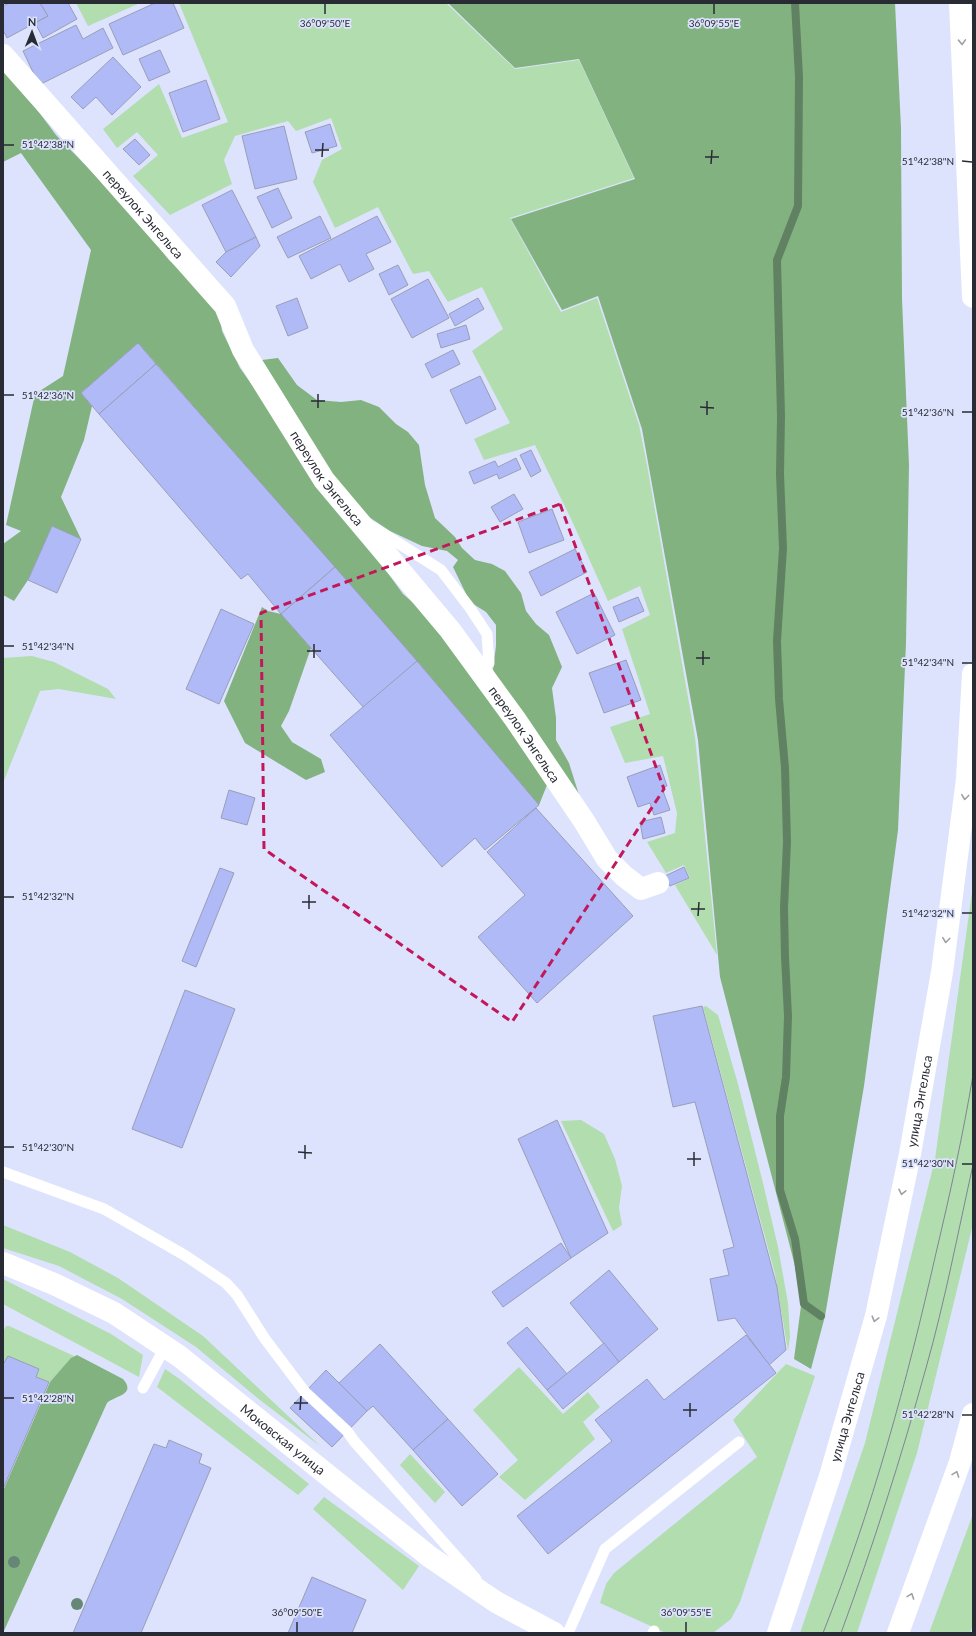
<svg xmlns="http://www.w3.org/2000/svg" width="976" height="1636" font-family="Lato,sans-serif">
<rect width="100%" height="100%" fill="#dde3fd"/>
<!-- green -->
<g fill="#b1ddaf">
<path d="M 76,3 L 140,3 L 88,26 Z"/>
<path d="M 179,3 L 446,3 L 515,69 L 579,60 L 634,178 L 510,218 L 561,312 L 597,298 L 639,425 L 647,465 L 695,737 L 717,955 L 675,885 L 690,878 L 684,865 L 666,873 L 647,842 L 675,833 L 677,813 L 663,756 L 625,763 L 610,727 L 650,714 L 622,629 L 650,615 L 640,586 L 608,601 L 572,521 L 535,445 L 484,460 L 474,439 L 510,423 L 472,351 L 503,329 L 482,287 L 448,302 L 429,271 L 413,274 L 378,207 L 335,228 L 313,182 L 322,160 L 342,149 L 331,118 L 296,131 L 288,121 L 235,136 L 224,160 L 232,184 L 170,215 L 133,176 L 158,155 L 137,132 L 117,148 L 103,129 L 159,84 L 182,138 L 228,122 Z"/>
<path d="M 32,656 L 54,662 L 108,689 L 116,699 L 59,689 L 40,691 L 3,783 L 3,658 Z"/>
<path d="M 973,885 L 973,1224 L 917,1453 L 857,1633 L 800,1633 L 865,1443 L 935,1159 Z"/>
<path d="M 706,1006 L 718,1015 L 738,1084 L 763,1183 L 778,1247 L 788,1303 L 790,1337 L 788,1351 L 775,1274 L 703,1007 Z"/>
<path d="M 581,1120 L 604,1134 L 615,1159 L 622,1186 L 619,1208 L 622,1225 L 613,1231 L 561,1121 Z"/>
<path d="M 3,1225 L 70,1252 L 118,1278 L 203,1336 L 320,1446 L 260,1400 L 196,1347 L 122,1299 L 59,1266 L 3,1248 Z"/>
<path d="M 3,1279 L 111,1334 L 143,1355 L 139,1377 L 3,1304 Z"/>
<path d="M 6,1326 L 9,1326 L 74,1356 L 50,1382 L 36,1377 L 39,1369 L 8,1356 L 4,1363 L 3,1362 L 3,1332 Z"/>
<path d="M 786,1364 L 815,1376 L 740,1602 L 731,1619 L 713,1633 L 666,1633 L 600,1603 L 606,1584 L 614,1573 L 757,1457 L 733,1420 Z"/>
<path d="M 519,1367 L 563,1414 L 588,1392 L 600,1407 L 583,1422 L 595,1439 L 525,1500 L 499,1477 L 518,1460 L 473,1410 Z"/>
<path d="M 165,1369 L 181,1380 L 309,1484 L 298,1495 L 157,1387 Z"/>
<path d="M 410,1454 L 445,1492 L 435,1503 L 400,1465 Z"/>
<path d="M 324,1497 L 419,1566 L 403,1590 L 313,1509 Z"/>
<path d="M 973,1514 L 973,1625 L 970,1633 L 929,1633 Z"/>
</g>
<!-- forest -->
<g fill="#83b281">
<path d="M 448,3 L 895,3 L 901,128 L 902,299 L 909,465 L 906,643 L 898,830 L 864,1086 L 825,1316 L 811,1369 L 794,1359 L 801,1306 L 795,1266 L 720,977 L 698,740 L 642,429 L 598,296 L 562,310 L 511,219 L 635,179 L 579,59 L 515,68 Z"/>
<path d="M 3,64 L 56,135 L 132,213 L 169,260 L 203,292 L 220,315 L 222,331 L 240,368 L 403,594 L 433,620 L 549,780 L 539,805 L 417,661 L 138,343 L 81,393 L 92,406 L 84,440 L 61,497 L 81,539 L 52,526 L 28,580 L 14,601 L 3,595 L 3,544 L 21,531 L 6,525 L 35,394 L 63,376 L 91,250 L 21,153 L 3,162 Z"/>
<path d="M 278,358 L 297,385 L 317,400 L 341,402 L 361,400 L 379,407 L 396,424 L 408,432 L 419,445 L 425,485 L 435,518 L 455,537 L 462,548 L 475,560 L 492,564 L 505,571 L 521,593 L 526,611 L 536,624 L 549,635 L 562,667 L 552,688 L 556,718 L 556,740 L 569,763 L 580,798 L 501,685 L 493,670 L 496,646 L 496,625 L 486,612 L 470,602 L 453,567 L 458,560 L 447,551 L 422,546 L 390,531 L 369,517 L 350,499 L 334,477 L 262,360 Z"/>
<path d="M 262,607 L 268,611 L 281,614 L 311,648 L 289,711 L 281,726 L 292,742 L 321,759 L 325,772 L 306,780 L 245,743 L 224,701 Z"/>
<path d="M 77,1355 L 123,1379 C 137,1395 114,1396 107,1403 L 3,1633 L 3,1491 L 50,1382 L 71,1358 Z"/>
</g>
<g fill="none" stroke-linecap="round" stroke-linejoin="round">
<!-- stream -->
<path stroke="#608262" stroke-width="8" d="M 795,3 L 799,77 L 798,206 L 777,260 L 781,416 L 780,474 L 783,548 L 777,641 L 779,699 L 785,768 L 787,842 L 784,908 L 785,957 L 788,1016 L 786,1077 L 780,1116 L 780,1190 L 795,1239 L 804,1304 L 821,1316"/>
</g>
<!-- building -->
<g fill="#afbaf7" stroke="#999eb7">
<path d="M 9,3 L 40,3 L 48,16 L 7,38 L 3,30 L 3,6 Z"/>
<path d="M 40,3 L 68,3 L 77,19 L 43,38 L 35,23 L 48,16 Z"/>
<path d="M 155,3 L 173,3 L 184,28 L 123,55 L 109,24 Z"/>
<path d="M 76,25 L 83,39 L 103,28 L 113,48 L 39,85 L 23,51 Z"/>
<path d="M 160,50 L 170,72 L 149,81 L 139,59 Z"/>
<path d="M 113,57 L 141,87 L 112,115 L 96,97 L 83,109 L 71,97 Z"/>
<path d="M 206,80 L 220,119 L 183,132 L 169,93 Z"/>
<path d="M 330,124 L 337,146 L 312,153 L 305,132 Z"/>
<path d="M 284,126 L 297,179 L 255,189 L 242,136 Z"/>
<path d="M 135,139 L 150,155 L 139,165 L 123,149 Z"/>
<path d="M 278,188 L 292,218 L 272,228 L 257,197 Z"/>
<path d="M 232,190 L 256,237 L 226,252 L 202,205 Z"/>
<path d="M 320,216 L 331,238 L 288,258 L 277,237 Z"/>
<path d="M 377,216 L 391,242 L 366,254 L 374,269 L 349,282 L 340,264 L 311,279 L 299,256 Z"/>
<path d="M 256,237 L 260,246 L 231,277 L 216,262 L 226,252 Z"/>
<path d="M 398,265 L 408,285 L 389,295 L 379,274 Z"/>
<path d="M 428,279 L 449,318 L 412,338 L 391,299 Z"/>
<path d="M 297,298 L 308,328 L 288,336 L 276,306 Z"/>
<path d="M 478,298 L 484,309 L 455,326 L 449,314 Z"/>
<path d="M 466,325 L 470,339 L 441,348 L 437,334 Z"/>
<path d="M 138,343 L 156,364 L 99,414 L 81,393 Z"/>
<path d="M 453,350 L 460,364 L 432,378 L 425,364 Z"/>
<path d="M 156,364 L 335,567 L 281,614 L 248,574 L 241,579 L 99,414 Z"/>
<path d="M 480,376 L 496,409 L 466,424 L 450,390 Z"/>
<path d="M 531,450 L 541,471 L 531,477 L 520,455 Z"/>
<path d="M 516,458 L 521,469 L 499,479 L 497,474 L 474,484 L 469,472 L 495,461 L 498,467 Z"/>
<path d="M 514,494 L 523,509 L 500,522 L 491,507 Z"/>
<path d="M 552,509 L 564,540 L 529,553 L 518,522 Z"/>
<path d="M 52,526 L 81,539 L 57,593 L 28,580 Z"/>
<path d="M 575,549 L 587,572 L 541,596 L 529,572 Z"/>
<path d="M 335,567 L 417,661 L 364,708 L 281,614 Z"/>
<path d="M 594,593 L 615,635 L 577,654 L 556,612 Z"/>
<path d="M 638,597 L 644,611 L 619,622 L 613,607 Z"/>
<path d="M 221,609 L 254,624 L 219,704 L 186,689 Z"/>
<path d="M 626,660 L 641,700 L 604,713 L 589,673 Z"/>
<path d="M 417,661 L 539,805 L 485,850 L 475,838 L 442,867 L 330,735 Z"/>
<path d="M 660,765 L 667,786 L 662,788 L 670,810 L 654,815 L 650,803 L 638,807 L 627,777 Z"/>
<path d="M 229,790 L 255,798 L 247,825 L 221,818 Z"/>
<path d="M 536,808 L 633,916 L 537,1003 L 478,937 L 525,895 L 487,852 Z"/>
<path d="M 661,817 L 665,833 L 643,839 L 640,822 Z"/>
<path d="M 684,867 L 689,878 L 670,886 L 665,876 Z"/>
<path d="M 220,868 L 234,873 L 196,967 L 182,961 Z"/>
<path d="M 185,990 L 235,1009 L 182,1148 L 132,1129 Z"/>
<path d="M 702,1006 L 777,1287 L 786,1350 L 769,1365 L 735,1318 L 718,1321 L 710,1279 L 729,1275 L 723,1250 L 734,1247 L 695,1102 L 673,1107 L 653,1016 Z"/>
<path d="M 557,1120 L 608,1233 L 571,1258 L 518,1139 Z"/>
<path d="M 561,1243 L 571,1258 L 503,1307 L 492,1292 Z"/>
<path d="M 609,1270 L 658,1329 L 619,1362 L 570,1303 Z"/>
<path d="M 527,1327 L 567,1374 L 547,1390 L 507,1343 Z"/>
<path d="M 746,1335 L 776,1373 L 548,1554 L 517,1516 L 612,1441 L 595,1420 L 647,1379 L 664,1400 Z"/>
<path d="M 604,1343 L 619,1362 L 563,1409 L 547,1390 Z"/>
<path d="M 380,1344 L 448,1419 L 413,1450 L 373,1406 L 367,1411 L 339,1383 Z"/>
<path d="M 8,1356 L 39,1369 L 36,1377 L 49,1382 L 3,1489 L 3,1362 L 4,1363 Z"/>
<path d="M 326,1370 L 367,1411 L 332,1447 L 290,1408 Z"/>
<path d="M 448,1419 L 498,1474 L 462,1506 L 413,1450 Z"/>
<path d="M 169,1440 L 202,1454 L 199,1463 L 211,1468 L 141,1633 L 73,1633 L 154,1444 L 166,1448 Z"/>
<path d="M 312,1577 L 366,1600 L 352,1633 L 288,1633 Z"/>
</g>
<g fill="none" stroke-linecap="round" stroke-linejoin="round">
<!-- service -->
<g stroke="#fff" stroke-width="11">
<path d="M 371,526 L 441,570 L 470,608 L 487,634 L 489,663 L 478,668"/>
<path d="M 3,1172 L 104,1209 L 186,1256 L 226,1283 L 237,1295 L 265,1339 L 305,1392 L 347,1431 L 354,1441 L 476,1579"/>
<path d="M 143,1388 L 165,1347"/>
<path d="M 568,1633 L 605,1549 L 739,1442"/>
<path d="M 653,1633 L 654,1631"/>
</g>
<!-- minor -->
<path stroke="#fff" stroke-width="22" id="s1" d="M 3,55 L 225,306 L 243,350 L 324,480 L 450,630 L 515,719 L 584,821 L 607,859 L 624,876 L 641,889 L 658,883"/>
<!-- tertiary -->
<path stroke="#fff" stroke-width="22" id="s2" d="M 3,1263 L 54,1284 L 114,1313 L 179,1356 L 430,1557 L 496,1602 L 554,1633"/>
<!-- primary -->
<g stroke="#fff" stroke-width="22">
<path d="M 960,3 L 973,297"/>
<path id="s3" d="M 778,1633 L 830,1476 L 876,1316 L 910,1154 L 942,972 L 967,779 L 973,674"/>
<path d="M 898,1633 L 960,1462 L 973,1414"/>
</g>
<!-- tram -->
<g stroke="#808495" stroke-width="1">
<path d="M 823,1633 C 872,1510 907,1382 936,1253 C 950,1194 963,1135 973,1075"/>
<path d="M 841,1633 C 873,1546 901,1458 926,1368 C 945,1301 958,1232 973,1165"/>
</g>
</g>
<!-- trees -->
<g fill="#668676">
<circle cx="14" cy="1562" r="6"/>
<circle cx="77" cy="1604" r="6"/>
</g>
<!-- one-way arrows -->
<defs><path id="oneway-chevron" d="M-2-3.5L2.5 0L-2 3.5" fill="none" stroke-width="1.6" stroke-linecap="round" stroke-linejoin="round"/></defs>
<g stroke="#9fa0a4">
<use href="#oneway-chevron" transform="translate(962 42) rotate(88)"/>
<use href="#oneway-chevron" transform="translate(965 797) rotate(97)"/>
<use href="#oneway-chevron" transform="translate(946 940) rotate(97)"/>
<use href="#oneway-chevron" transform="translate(902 1192) rotate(102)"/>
<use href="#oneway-chevron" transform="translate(875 1319) rotate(105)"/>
<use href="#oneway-chevron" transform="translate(956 1474) rotate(-70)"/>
<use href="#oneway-chevron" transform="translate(911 1596) rotate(-70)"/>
</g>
<!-- marked area -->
<path fill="none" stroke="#c2185b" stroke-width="3" stroke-dasharray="8 5" stroke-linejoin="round" d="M 560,504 L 664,789 L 512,1022 L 264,849 L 261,613 Z"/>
<!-- ticks -->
<path fill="none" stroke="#292b34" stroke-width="1.5" d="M 325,14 L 325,4M 714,14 L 714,4M 4,145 L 14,145M 315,150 L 329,150M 322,157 L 323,143M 705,157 L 719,157M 962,161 L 972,162M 711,164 L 712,150M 4,395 L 14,395M 311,401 L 325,401M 700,407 L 714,408M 318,408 L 318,394M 962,412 L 972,412M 707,415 L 707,401M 4,646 L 14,646M 307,651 L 321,651M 314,658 L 314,644M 696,658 L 710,658M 962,663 L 972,663M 703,665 L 703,651M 4,897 L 14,897M 302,902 L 316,902M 309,909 L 309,895M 691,909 L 705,909M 962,913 L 972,913M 698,916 L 699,902M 4,1147 L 14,1147M 298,1152 L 312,1153M 305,1159 L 305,1145M 687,1159 L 701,1159M 962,1164 L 972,1164M 694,1166 L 694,1152M 4,1398 L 14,1398M 294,1403 L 308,1403M 300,1410 L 301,1396M 683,1410 L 697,1410M 962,1415 L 972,1415M 690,1417 L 690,1403M 297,1632 L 297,1622M 686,1632 L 686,1622"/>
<g text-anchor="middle" stroke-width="3.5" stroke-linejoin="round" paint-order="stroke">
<!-- street labels -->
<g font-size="13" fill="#292b34" stroke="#dde3fd">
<text dy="5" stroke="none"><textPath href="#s1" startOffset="212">переулок Энгельса</textPath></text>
<text dy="5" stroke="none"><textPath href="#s1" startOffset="536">переулок Энгельса</textPath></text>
<text dy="5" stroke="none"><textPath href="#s1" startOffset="860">переулок Энгельса</textPath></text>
<text dy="5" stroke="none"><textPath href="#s3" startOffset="551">улица Энгельса</textPath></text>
<text dy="5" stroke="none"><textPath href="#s3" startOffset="227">улица Энгельса</textPath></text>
<text dy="5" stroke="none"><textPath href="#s2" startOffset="333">Моковская улица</textPath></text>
</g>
</g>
<g font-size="10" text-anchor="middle" fill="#292b34" stroke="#dde3fd" stroke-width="3.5" stroke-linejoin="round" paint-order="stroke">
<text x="325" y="27">36°09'50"E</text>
<text x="714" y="27">36°09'55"E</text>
<text x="48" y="148">51°42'38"N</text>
<text x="928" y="165">51°42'38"N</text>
<text x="48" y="399">51°42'36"N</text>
<text x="928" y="416">51°42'36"N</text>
<text x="48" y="650">51°42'34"N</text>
<text x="928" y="666">51°42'34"N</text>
<text x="48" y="900">51°42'32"N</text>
<text x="928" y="917">51°42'32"N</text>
<text x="48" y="1151">51°42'30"N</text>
<text x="928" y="1167">51°42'30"N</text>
<text x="48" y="1402">51°42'28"N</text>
<text x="928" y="1418">51°42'28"N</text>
<text x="297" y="1616">36°09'50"E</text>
<text x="686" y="1616">36°09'55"E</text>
</g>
<!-- border -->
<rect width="976" height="1636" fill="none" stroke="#292b34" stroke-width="8"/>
<!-- north arrow -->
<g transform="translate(32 32) rotate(1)" stroke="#dde3fd" stroke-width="3" paint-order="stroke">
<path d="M0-3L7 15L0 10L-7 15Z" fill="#292b34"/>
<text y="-6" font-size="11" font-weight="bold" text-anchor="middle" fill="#292b34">N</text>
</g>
</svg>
